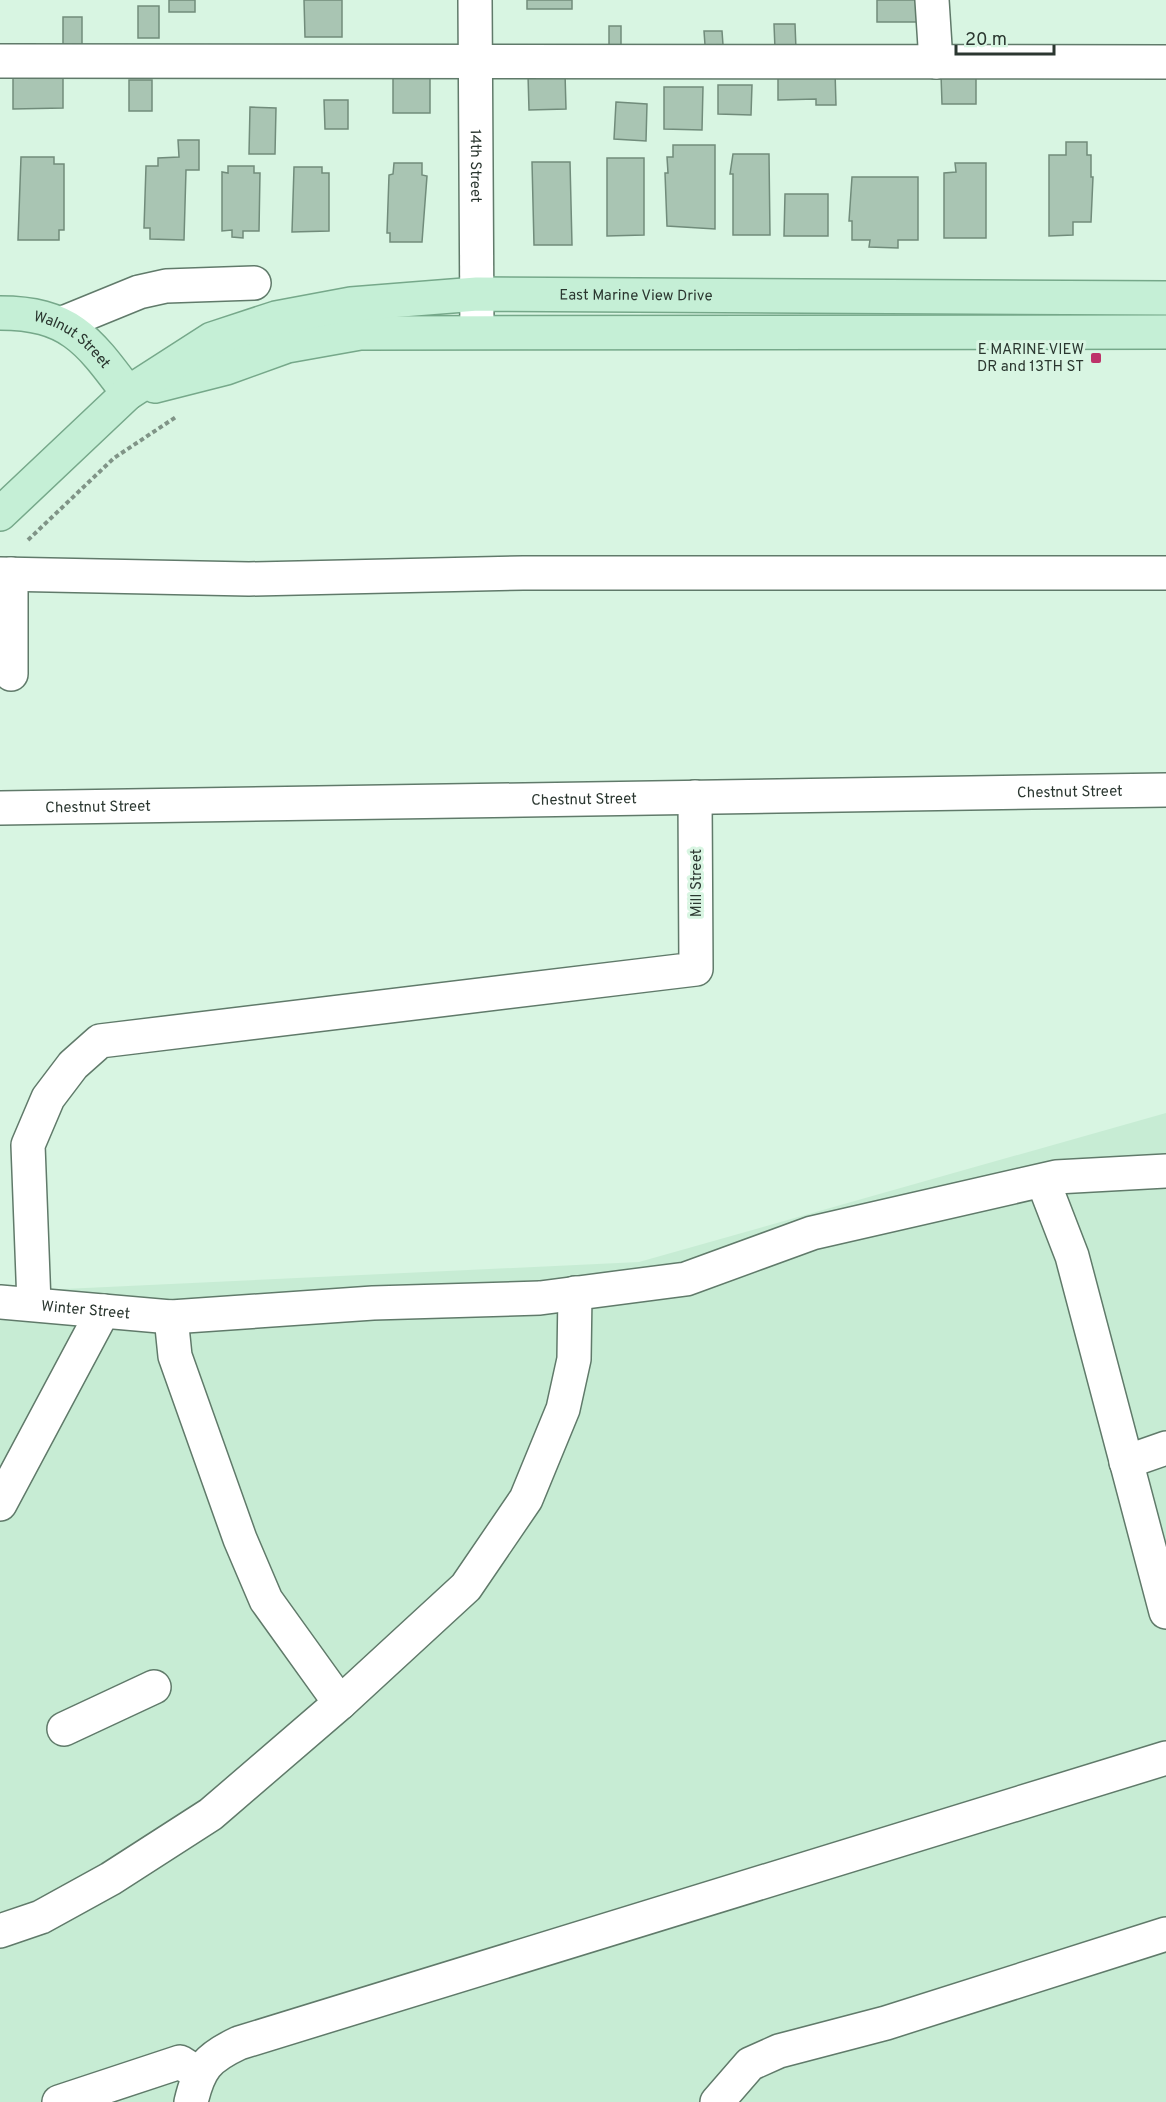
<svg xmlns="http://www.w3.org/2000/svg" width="1166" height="2102" font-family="Overpass,sans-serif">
<rect width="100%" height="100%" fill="#d8f5e2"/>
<!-- built -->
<path fill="#c7ecd4" d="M 1166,1113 L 1166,2102 L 0,2102 L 0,1292 L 639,1262 Z"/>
<!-- building -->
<g fill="#a9c5b3" stroke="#718c7b" stroke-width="1.5">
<rect x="169" y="0" width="26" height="12"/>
<path d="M 304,0 L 342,0 L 342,37 L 305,37 Z"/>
<rect x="527" y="0" width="45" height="9"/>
<rect x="877" y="0" width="43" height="22"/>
<rect x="138" y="6" width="21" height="32"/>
<rect x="63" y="17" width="19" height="31"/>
<path d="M 774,24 L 795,24 L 796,49 L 775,49 Z"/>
<rect x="609" y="26" width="12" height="20"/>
<path d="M 704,31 L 722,31 L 723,45 L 705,45 Z"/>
<path d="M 835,71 L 836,105 L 816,105 L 816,99 L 778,100 L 778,72 Z"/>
<path d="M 565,73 L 566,109 L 529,110 L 528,75 Z"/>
<path d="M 13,75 L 63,75 L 63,108 L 13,109 Z"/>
<rect x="393" y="75" width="37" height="38"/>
<path d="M 941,75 L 976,75 L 976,104 L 942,104 Z"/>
<rect x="129" y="80" width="23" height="31"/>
<path d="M 718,85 L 752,85 L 751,115 L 718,114 Z"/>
<path d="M 664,87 L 703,87 L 702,130 L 664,129 Z"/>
<path d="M 324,100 L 348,100 L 348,129 L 325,129 Z"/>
<path d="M 616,102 L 647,104 L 646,141 L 614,139 Z"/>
<path d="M 250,107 L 276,108 L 275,154 L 249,154 Z"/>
<path d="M 178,140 L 199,140 L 199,170 L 186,170 L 184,240 L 150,239 L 150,228 L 144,228 L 146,166 L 158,166 L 158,158 L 179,157 Z"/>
<path d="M 1066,142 L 1087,142 L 1087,155 L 1091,155 L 1091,177 L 1093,177 L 1091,222 L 1073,222 L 1073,235 L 1049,236 L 1049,155 L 1066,155 Z"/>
<path d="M 673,145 L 715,145 L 715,229 L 667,226 L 665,173 L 668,173 L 667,157 L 673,157 Z"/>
<path d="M 733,154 L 769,154 L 770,235 L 733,235 L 733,174 L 730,174 Z"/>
<path d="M 21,157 L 54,157 L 54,164 L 64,164 L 64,230 L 59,230 L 59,240 L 18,240 Z"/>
<path d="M 607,158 L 644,158 L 644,235 L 607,236 Z"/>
<path d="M 532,162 L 570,162 L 572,245 L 534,245 Z"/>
<path d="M 394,163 L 422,163 L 422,175 L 427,176 L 422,242 L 390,242 L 390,233 L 387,233 L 389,175 L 393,174 Z"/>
<path d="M 955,163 L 986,163 L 986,238 L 944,238 L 944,173 L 956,172 Z"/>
<path d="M 228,166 L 254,166 L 254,173 L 260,173 L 259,231 L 243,231 L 243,238 L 232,237 L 232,230 L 222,231 L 222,172 L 228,173 Z"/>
<path d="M 294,167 L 322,167 L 322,173 L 329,173 L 329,231 L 292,232 Z"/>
<path d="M 852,177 L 918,177 L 918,240 L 898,240 L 898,248 L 869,247 L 870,240 L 852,240 L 852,221 L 849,221 Z"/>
<path d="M 785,194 L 828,194 L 828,236 L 784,236 Z"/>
</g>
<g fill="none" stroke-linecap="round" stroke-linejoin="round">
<!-- minor casing -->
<g stroke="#607a6a" stroke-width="36">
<g id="minor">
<path id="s1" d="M 475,0 L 477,332"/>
<path d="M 932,0 L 936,62"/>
<path d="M 0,61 L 1166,62"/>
<path d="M 63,323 L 139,292 L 166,286 L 254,283"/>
<path d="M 0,574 L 249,579 L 523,573 L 1166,573"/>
<path d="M 11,574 L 11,674"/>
<path id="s2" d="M 0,808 L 1166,790"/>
<path d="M 1043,1181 L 1072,1256 L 1166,1612"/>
<path id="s3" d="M 0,1302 L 171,1317 L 373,1303 L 540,1298 L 686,1279 L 812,1233 L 1056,1177 L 1166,1171"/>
<path d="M 34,1304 L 28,1145 L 48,1098 L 73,1065 L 100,1041 L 696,969 L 695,797"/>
<path d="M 171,1317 L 175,1356 L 240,1539 L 266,1600 L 340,1703"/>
<path d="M 1126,1462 L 1166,1448"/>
<path d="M 0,1504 L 103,1311"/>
<path d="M 64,1729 L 154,1687"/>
<path d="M 0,1931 L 41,1917 L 110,1879 L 211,1814 L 340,1703 L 466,1587 L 526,1499 L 563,1409 L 574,1359 L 575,1293"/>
<path d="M 59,2102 L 180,2062 L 199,2074"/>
<path d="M 191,2102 C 199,2068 207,2058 239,2043 L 1166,1758"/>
<path d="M 717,2102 L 750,2064 L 779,2051 L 886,2023 L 1166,1934"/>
</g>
</g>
<!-- major casing -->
<g stroke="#76a88a" stroke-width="36">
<g id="major">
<path id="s4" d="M 0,313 C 70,313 89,341 128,393"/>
<path d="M 155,386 L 226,368 L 287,346 L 360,333 L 1166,332"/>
<path id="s5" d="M 0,514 L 128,393 L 212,339 L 276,318 L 351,304 L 477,294 L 1166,298"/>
</g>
</g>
<!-- path -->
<path stroke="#809487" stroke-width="4" stroke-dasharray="4.5 3" stroke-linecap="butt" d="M 28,540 L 114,458 L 176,417"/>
<!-- minor -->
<use href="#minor" stroke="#fff" stroke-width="33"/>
<!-- major -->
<use href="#major" stroke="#c5efd6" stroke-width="33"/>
</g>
<!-- markers -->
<rect fill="#bd3269" stroke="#d8f5e2" stroke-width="2" x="1090" y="352" width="12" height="12" rx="3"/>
<g text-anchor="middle" stroke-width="6" stroke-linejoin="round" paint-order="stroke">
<!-- street labels -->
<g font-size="15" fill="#2b3730" stroke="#d8f5e2">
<text dy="5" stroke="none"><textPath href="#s1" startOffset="166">14th Street</textPath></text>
<text dy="5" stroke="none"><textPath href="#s5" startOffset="705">East Marine View Drive</textPath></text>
<text dy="5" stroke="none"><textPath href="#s4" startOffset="80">Walnut Street</textPath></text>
<text dy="5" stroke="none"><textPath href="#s2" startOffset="1070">Chestnut Street</textPath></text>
<text dy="5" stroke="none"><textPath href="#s2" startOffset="584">Chestnut Street</textPath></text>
<text dy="5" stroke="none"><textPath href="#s2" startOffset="98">Chestnut Street</textPath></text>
<text transform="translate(696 883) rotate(-90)" y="5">Mill Street</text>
<text dy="5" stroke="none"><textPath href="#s3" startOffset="86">Winter Street</textPath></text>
</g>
<!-- poi labels -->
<g font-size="15" fill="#2b3730" stroke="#d8f5e2" text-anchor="end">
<text x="1084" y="354">E MARINE VIEW<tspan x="1084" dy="17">DR and 13TH ST</tspan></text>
</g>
</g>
<!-- scale -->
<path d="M956 45v9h98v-9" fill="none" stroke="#2b3730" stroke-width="3"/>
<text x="965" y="45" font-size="18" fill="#2b3730" stroke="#d8f5e2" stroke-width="4.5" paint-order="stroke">20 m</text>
</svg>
